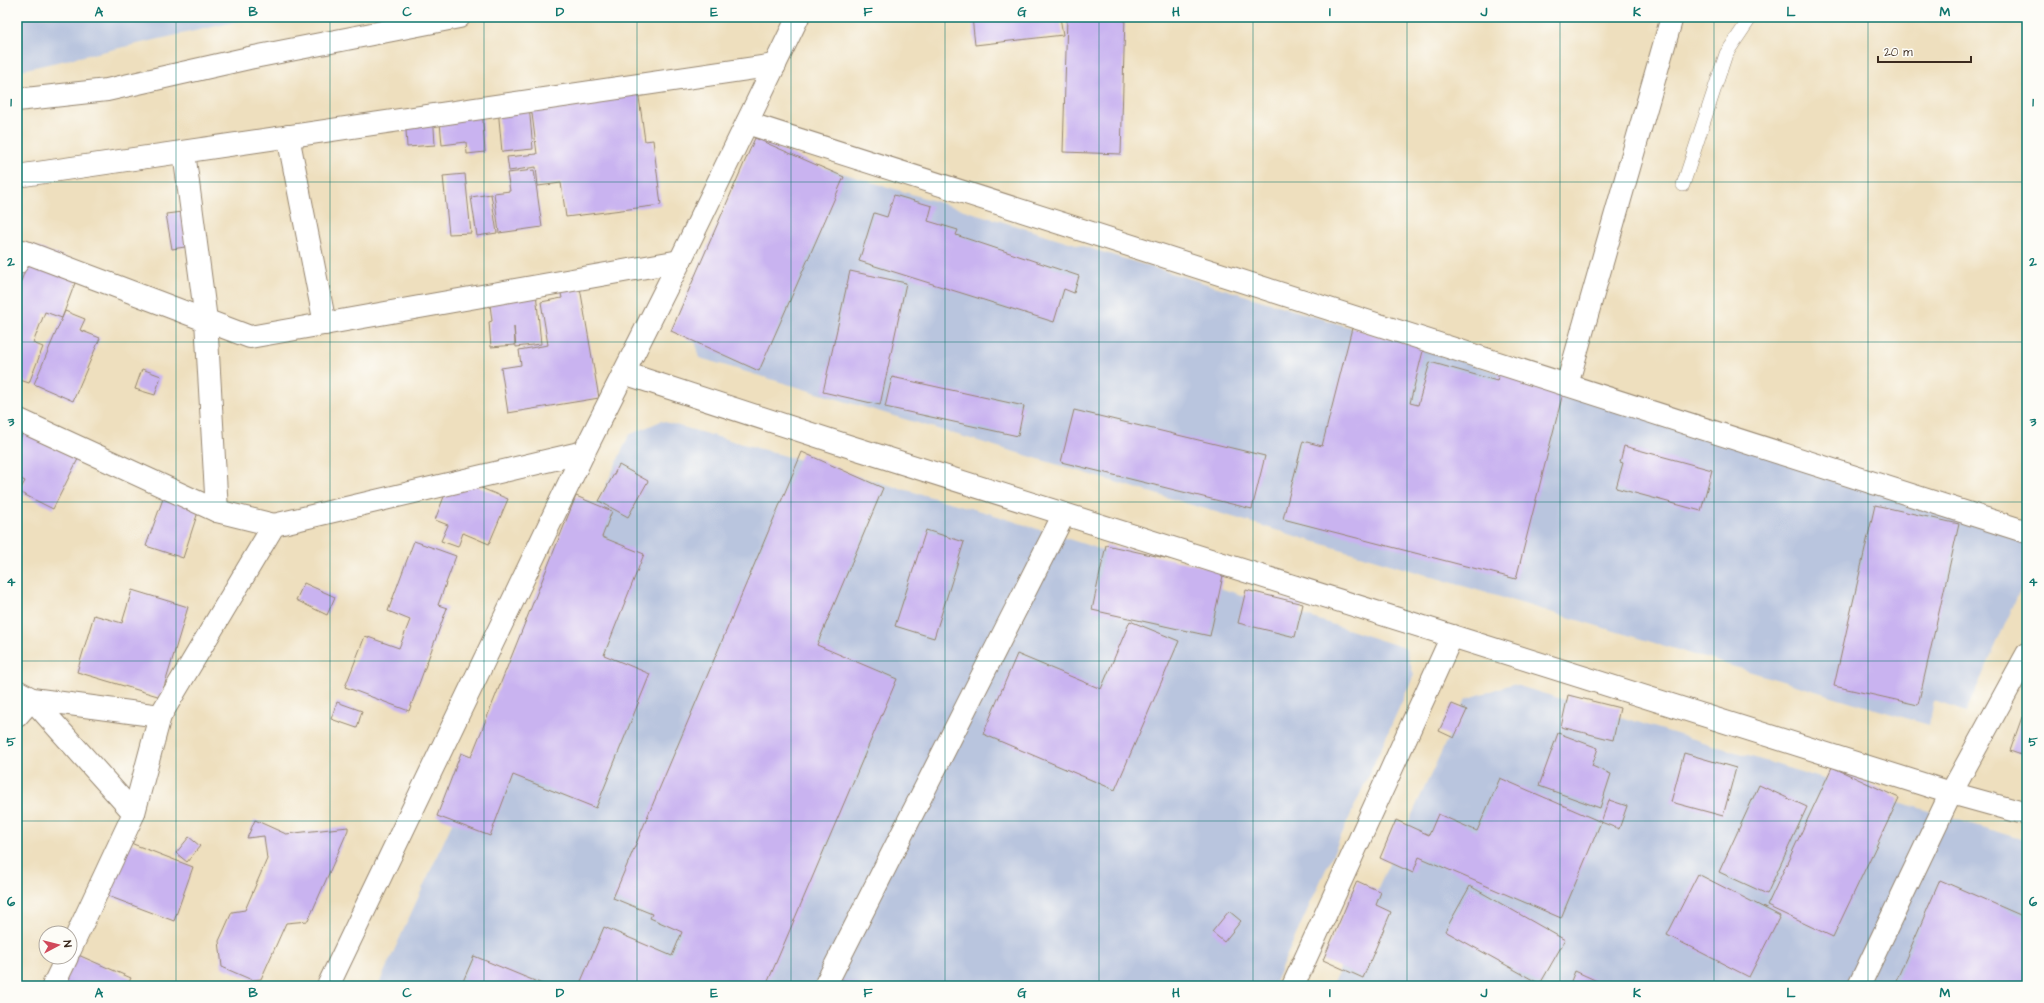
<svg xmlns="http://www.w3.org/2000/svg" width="2044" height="1003" font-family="'Architects Daughter',sans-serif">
<rect width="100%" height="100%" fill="#fdfcf7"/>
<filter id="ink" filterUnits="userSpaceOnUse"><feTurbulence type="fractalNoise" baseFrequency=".025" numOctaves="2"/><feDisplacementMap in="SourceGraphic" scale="8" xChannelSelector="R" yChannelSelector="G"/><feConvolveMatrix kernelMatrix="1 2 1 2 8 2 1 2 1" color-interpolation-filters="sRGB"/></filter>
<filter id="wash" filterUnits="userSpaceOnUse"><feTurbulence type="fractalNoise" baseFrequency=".012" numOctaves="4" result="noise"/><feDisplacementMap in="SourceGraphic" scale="16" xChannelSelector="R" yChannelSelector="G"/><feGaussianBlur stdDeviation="0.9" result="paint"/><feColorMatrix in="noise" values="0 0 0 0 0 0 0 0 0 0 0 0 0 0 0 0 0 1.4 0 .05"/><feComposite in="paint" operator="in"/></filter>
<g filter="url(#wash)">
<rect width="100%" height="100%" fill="#eedfbe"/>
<!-- industrial -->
<g fill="#b9c5de">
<path d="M 17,17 L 257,17 L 17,71 Z"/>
<path d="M 776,153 L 2027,533 L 2027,575 L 1966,712 L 1934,701 L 1929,725 L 700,358 L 691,326 Z"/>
<path d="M 661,421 L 988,513 L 1405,648 L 1414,675 L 1273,986 L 378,986 L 629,435 Z"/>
<path d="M 1512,684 L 2027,841 L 2027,986 L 1332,986 L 1466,699 Z"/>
</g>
<g id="blocks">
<!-- building -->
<g fill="#c9b3f0">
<path d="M 972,17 L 1060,17 L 1063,35 L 975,45 Z"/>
<path d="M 1067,17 L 1125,17 L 1121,154 L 1063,152 Z"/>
<path d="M 638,90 L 645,141 L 653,140 L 661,205 L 566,217 L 561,183 L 538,186 L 536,167 L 509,171 L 507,157 L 537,154 L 530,98 Z"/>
<path d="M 529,105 L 533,149 L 502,152 L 498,108 Z"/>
<path d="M 482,107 L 485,152 L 467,154 L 466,142 L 442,145 L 439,111 Z"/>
<path d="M 433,111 L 435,145 L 407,147 L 405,113 Z"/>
<path d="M 755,138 L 844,177 L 759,371 L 671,331 Z"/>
<path d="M 534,170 L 542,227 L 499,233 L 494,193 L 510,191 L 507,173 Z"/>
<path d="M 465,174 L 471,233 L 449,234 L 443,176 Z"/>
<path d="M 491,194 L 497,233 L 477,236 L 471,197 Z"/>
<path d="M 894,195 L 932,206 L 928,221 L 958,230 L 956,235 L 1079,276 L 1074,293 L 1064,289 L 1054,322 L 859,261 L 874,213 L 887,217 Z"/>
<path d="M 198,210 L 204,244 L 172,249 L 166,214 Z"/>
<path d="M 34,246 L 82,264 L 62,318 L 45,312 L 33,343 L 43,347 L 29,383 L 17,379 L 17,292 Z"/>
<path d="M 850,271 L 906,283 L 880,405 L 823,392 Z"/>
<path d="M 579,282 L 599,398 L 508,413 L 501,368 L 521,365 L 519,350 L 548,345 L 541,302 L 562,298 L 559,285 Z"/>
<path d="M 536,292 L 541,344 L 516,347 L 514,327 L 515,345 L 491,347 L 489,322 L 492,321 L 489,297 Z"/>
<path d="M 65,311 L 85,319 L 80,330 L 100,338 L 73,401 L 34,384 Z"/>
<path d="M 1352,328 L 1424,347 L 1410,403 L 1418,405 L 1430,362 L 1497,381 L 1499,372 L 1564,389 L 1516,579 L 1283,519 L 1303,441 L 1322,446 Z"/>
<path d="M 142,369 L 161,376 L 155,395 L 135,389 Z"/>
<path d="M 892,377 L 1024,406 L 1018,436 L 885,407 Z"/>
<path d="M 1074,410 L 1265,456 L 1252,509 L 1061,462 Z"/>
<path d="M 24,431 L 78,459 L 53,509 L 19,492 L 25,481 L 17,477 L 17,444 Z"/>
<path d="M 1624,446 L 1712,470 L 1701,511 L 1616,488 L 1623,463 L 1620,462 Z"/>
<path d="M 802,452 L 883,488 L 817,645 L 897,679 L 766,986 L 579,986 L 604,927 L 672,956 L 682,932 L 650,918 L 652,914 L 613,898 Z"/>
<path d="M 619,465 L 648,481 L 628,517 L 599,501 Z"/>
<path d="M 452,476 L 508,499 L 489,544 L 463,533 L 458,547 L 441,541 L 448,525 L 435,520 Z"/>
<path d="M 164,496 L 199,509 L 183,558 L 146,546 Z"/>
<path d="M 576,496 L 612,511 L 602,537 L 644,554 L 604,655 L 650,674 L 596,808 L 513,775 L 490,836 L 437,816 L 461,753 L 471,757 Z"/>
<path d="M 1875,505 L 1959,524 L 1918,705 L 1834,686 Z"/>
<path d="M 926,530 L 964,542 L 934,638 L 895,626 Z"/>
<path d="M 414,541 L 456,556 L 438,605 L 447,608 L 409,711 L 345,687 L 365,636 L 399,648 L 410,620 L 388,611 Z"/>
<path d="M 1106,545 L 1224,571 L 1210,636 L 1092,610 Z"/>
<path d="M 304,583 L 335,597 L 327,615 L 296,600 Z"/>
<path d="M 132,590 L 188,607 L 161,697 L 77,672 L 94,615 L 122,623 Z"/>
<path d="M 1246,590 L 1303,604 L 1295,637 L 1238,623 Z"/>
<path d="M 1130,621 L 1179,641 L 1115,790 L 983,734 L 1017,654 L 1101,689 Z"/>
<path d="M 1568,695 L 1620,708 L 1613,740 L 1561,727 Z"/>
<path d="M 337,702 L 362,711 L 357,728 L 331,719 Z"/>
<path d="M 1452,704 L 1467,710 L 1454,738 L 1439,731 Z"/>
<path d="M 2022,717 L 2027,719 L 2027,757 L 2010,751 Z"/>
<path d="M 1558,733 L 1598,748 L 1592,766 L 1611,774 L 1600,808 L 1539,786 Z"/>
<path d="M 1684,753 L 1736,768 L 1723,816 L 1671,802 Z"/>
<path d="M 1832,767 L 1899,798 L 1833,937 L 1767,906 Z"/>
<path d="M 1500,778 L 1601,822 L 1561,918 L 1419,857 L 1413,873 L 1380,858 L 1396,820 L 1429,835 L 1438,814 L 1477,831 Z"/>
<path d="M 1759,785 L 1807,807 L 1767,894 L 1719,872 Z"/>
<path d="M 1609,800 L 1627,806 L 1619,829 L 1601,822 Z"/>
<path d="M 255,820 L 286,834 L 348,827 L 348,830 L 308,921 L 286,923 L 261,979 L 252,980 L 222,967 L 219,941 L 232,912 L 245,910 L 267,859 L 264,836 L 247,838 Z"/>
<path d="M 189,837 L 200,846 L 187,862 L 176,853 Z"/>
<path d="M 128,842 L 193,867 L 174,921 L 108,896 Z"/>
<path d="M 1698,874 L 1780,916 L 1749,977 L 1667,935 Z"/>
<path d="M 1940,880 L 2027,918 L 2027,986 L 1894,986 Z"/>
<path d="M 1357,881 L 1381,892 L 1376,905 L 1391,912 L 1363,978 L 1323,960 Z"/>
<path d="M 1470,886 L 1565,940 L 1540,984 L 1445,931 Z"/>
<path d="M 1229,911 L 1241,921 L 1224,942 L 1212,932 Z"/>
<path d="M 76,954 L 131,978 L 127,986 L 62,986 Z"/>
<path d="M 474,956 L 547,986 L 461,986 Z"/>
<path d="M 1575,971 L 1608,986 L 1569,986 Z"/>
<path d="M 829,977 L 859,984 L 858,986 L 827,986 Z"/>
</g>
</g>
</g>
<g filter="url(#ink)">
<use href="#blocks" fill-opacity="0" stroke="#94846e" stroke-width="1"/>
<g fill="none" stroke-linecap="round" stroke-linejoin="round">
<!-- service casing -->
<g stroke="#94846e" stroke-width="14">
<path id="service" d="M 1683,185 L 1726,54 L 1751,17"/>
</g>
<!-- minor casing -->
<g stroke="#94846e" stroke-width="24">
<g id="minor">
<path d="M 747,123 L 2027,532"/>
<path d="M 288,136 L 325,324"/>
<path d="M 184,152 L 206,320 L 217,511"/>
<path d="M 17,176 L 775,65"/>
<path d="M 17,263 L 23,251 L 250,337 L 680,261"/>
<path d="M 624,373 L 848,446 L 1951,793 L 2027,814"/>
<path d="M 1567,385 L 1672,17"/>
<path d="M 17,419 L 217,511 L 274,525"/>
<path d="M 17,691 L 32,699 L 17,716"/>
<path d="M 134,813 L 32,699 L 160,716"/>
<path d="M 70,950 L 134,813 L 160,716 L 274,525 L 584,452"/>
<path d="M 53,986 L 67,957"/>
<path d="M 825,986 L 1064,514"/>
<path d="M 1293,986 L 1452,636"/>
<path d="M 1859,986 L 1951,793 L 2027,654"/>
</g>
</g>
<!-- tertiary casing -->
<g stroke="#94846e" stroke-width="24">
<g id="tertiary">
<path d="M 17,100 L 107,90 L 249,58 L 459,17"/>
<path d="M 328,986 L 584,452 L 680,261 L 798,17"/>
</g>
</g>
<!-- service -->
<use href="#service" stroke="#fff" stroke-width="13"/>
<!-- minor -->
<use href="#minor" stroke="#fff" stroke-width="22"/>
<!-- tertiary -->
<use href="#tertiary" stroke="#fff" stroke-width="22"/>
</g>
</g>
<!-- grid -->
<path fill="none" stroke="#0f766e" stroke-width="1" stroke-opacity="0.55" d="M 176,17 L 176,986M 330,17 L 330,986M 484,17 L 484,986M 637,17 L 637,986M 791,17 L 791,986M 945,17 L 945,986M 1099,17 L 1099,986M 1253,17 L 1253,986M 1407,17 L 1407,986M 1560,17 L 1560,986M 1714,17 L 1714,986M 1868,17 L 1868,986M 17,182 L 2027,182M 17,342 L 2027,342M 17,502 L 2027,502M 17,661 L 2027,661M 17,821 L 2027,821"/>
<!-- margin -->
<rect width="2044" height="1003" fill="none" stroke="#fdfcf7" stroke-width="44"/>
<!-- north arrow -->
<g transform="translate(58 945) rotate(83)"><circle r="19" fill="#fdfcf7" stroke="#afa8a0"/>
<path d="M0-3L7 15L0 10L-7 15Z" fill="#d1495b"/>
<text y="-6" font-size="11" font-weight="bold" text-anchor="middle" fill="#3b2a1e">N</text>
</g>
<!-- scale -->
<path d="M1878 56v6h93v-6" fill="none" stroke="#3b2a1e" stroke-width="2"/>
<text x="1884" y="56" font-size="12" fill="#3b2a1e" stroke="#fdfcf7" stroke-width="3" paint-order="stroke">20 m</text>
<rect x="22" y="22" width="2000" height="959" fill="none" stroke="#0f766e" stroke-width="1.5"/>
<g font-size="13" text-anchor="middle" font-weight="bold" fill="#0f766e">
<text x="99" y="16">A</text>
<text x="253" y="16">B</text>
<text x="407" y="16">C</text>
<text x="560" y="16">D</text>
<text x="714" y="16">E</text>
<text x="868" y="16">F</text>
<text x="1022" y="16">G</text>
<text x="1176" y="16">H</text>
<text x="1330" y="16">I</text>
<text x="1484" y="16">J</text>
<text x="1637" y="16">K</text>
<text x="1791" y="16">L</text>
<text x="1945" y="16">M</text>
<text x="11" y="106">1</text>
<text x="2033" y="106">1</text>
<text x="11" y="266">2</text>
<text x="2033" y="266">2</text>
<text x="11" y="426">3</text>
<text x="2033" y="426">3</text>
<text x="11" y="586">4</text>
<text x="2033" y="586">4</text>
<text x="11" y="746">5</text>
<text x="2033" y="746">5</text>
<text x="11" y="906">6</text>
<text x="2033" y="906">6</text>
<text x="99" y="997">A</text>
<text x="253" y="997">B</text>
<text x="407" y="997">C</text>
<text x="560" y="997">D</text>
<text x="714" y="997">E</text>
<text x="868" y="997">F</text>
<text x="1022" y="997">G</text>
<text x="1176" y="997">H</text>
<text x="1330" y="997">I</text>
<text x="1484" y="997">J</text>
<text x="1637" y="997">K</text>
<text x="1791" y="997">L</text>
<text x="1945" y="997">M</text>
</g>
</svg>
